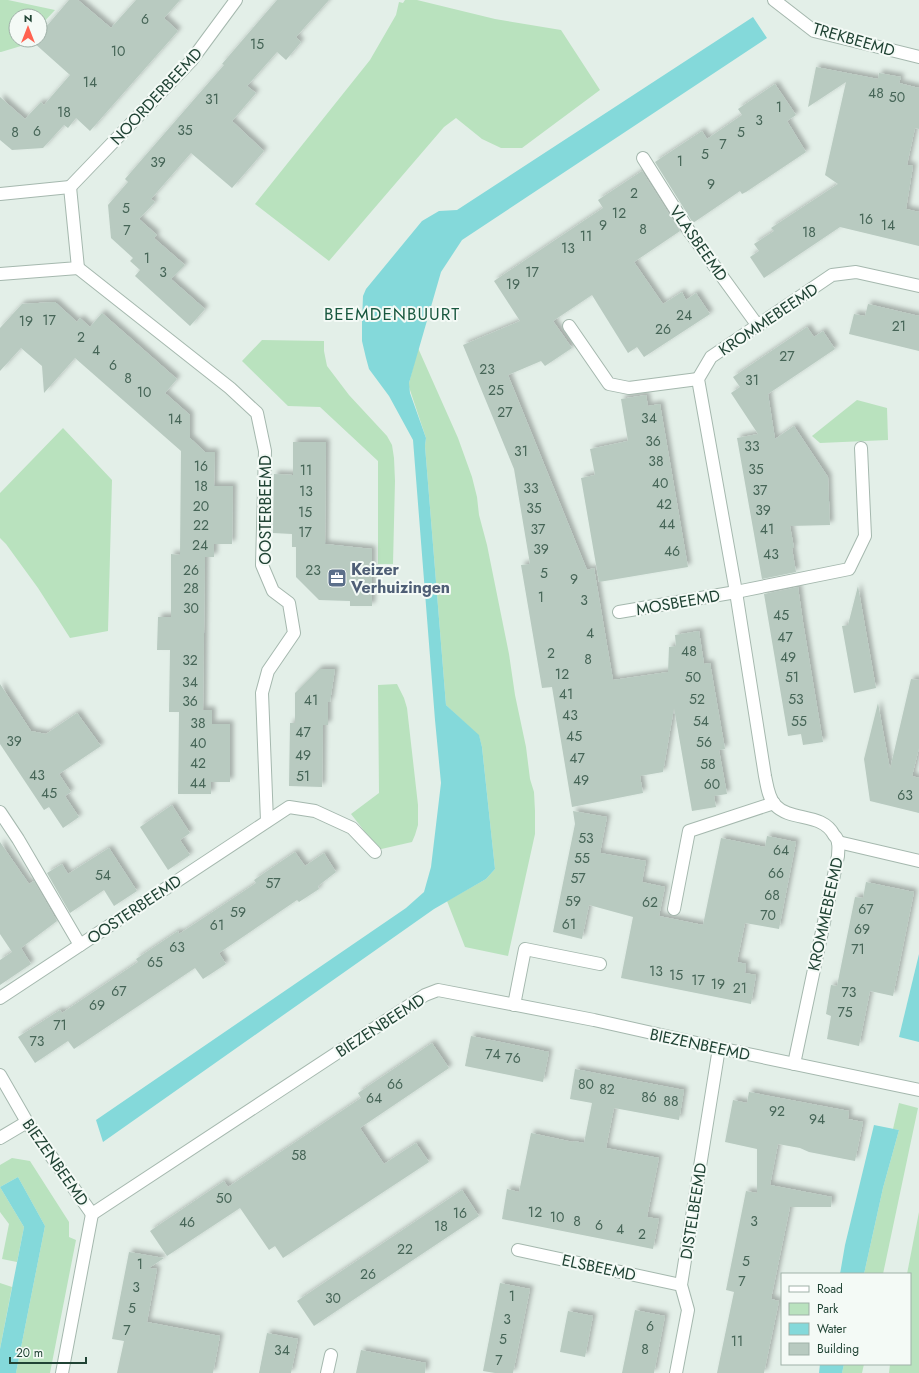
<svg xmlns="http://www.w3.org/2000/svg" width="919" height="1373" font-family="Jost,sans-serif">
<defs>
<filter id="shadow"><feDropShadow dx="3.5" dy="-3.5" stdDeviation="2" flood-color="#0004"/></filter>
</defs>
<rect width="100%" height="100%" fill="#e3efe8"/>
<!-- green -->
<g fill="#b9e2be">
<path d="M 0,0 L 8,0 L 55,10 L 40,26 L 40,16 L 16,16 L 16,40 L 27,40 L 21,46 L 1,52 L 0,52 Z"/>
<path d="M 405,0 L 417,0 L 495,19 L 561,30 L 600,90 L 522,148 L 501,148 L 482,139 L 456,118 L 444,127 L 329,261 L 255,204 L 370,60 L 396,15 L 399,2 L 403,3 Z"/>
<path d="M 262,340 L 324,341 L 324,351 L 327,366 L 349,395 L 387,436 L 392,445 L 394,458 L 395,481 L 393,564 L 378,564 L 378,461 L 320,407 L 288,406 L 242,361 Z"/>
<path d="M 418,348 L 458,438 L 472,477 L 477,497 L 479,515 L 487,545 L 509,654 L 515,695 L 526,747 L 530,779 L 534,792 L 535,811 L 535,834 L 508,956 L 465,947 L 447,901 L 486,879 L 495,869 L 482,747 L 479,736 L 446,705 L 425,446 L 426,438 L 409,387 L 409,383 Z"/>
<path d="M 857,400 L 887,408 L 888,440 L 820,443 L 812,436 Z"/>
<path d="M 63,428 L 112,480 L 108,631 L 70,638 L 38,588 L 6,544 L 0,538 L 0,493 Z"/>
<path d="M 397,684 L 404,698 L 407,708 L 418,805 L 418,825 L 415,835 L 412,842 L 377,850 L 369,837 L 351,814 L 379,793 L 378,685 Z"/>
<path d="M 899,1103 L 918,1108 L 883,1274 L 864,1274 L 883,1188 L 899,1130 L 893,1129 Z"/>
<path d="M 12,1158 L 30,1161 L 69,1222 L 69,1237 L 76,1240 L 50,1373 L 16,1373 L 45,1226 L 18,1177 L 0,1187 L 0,1165 Z"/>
<path d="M 0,1187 L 24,1227 L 17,1262 L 2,1259 L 9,1224 L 0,1212 Z"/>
<path d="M 919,1212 L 919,1373 L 889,1373 L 890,1364 L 910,1364 L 910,1274 L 907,1274 Z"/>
<path d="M 0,1283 L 12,1287 L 0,1349 Z"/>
<path d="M 844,1364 L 864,1364 L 862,1373 L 842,1373 Z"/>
</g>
<!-- water -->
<g fill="#84d9da">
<path d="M 753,17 L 767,38 L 462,240 L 441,272 L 409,383 L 410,393 L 426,438 L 425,446 L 446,705 L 479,735 L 482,747 L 495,869 L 486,879 L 434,909 L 103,1142 L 96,1120 L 406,908 L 424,892 L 431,867 L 441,783 L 435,720 L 413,440 L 389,396 L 369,369 L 366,358 L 362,341 L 362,320 L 363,296 L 366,289 L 422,221 L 439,211 L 457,210 Z"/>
<path d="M 919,954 L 919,1042 L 899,1037 Z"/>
<path d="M 874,1125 L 899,1130 L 883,1188 L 864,1274 L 840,1274 L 845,1245 Z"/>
<path d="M 18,1177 L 45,1226 L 16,1373 L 0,1373 L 0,1349 L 24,1227 L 0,1187 Z"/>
<path d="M 820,1364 L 844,1364 L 842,1373 L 819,1373 Z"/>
</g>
<!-- building -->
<g fill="#b8cac0" filter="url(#shadow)">
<path d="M 69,0 L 78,0 L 111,28 L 136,0 L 180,0 L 164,18 L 178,31 L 90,131 L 76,118 L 68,128 L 64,125 L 43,148 L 12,150 L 0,140 L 0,97 L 25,119 L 41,102 L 44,105 L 70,75 L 33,42 L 34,40 L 40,40 L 40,34 Z"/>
<path d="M 277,0 L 329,0 L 296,37 L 301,42 L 286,60 L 277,52 L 247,86 L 256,93 L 232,121 L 264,151 L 232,188 L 191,153 L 151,199 L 155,202 L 139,219 L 157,235 L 154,238 L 185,265 L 171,279 L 205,309 L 190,326 L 135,276 L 140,270 L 130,261 L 133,258 L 111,238 L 108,205 L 128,182 L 125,179 L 224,65 L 222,64 Z"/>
<path d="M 816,67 L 878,79 L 879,73 L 901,77 L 899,83 L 919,88 L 919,129 L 915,128 L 907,165 L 913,166 L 906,209 L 919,212 L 919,246 L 840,227 L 764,278 L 750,257 L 759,251 L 754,244 L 774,231 L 771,228 L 838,184 L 825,175 L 846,82 L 808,107 Z"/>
<path d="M 775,84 L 796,115 L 787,121 L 806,152 L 746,192 L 742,194 L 740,191 L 693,223 L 655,162 L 702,131 L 707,139 L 742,115 L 738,109 Z"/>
<path d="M 642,171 L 680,231 L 634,262 L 663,304 L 682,292 L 686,300 L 696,293 L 710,314 L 644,357 L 637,347 L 628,353 L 592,295 L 553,321 L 572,348 L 545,366 L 541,361 L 508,375 L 587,570 L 594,568 L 613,680 L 668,672 L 669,647 L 676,646 L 675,635 L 699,631 L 704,664 L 710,663 L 725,749 L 719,750 L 727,794 L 714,796 L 716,807 L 692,811 L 674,708 L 663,772 L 640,776 L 643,793 L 572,807 L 552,687 L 542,688 L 521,565 L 530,564 L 514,469 L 463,345 L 520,321 L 494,281 L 603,208 L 598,200 Z"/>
<path d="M 55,302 L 77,322 L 80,318 L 90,327 L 102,313 L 177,379 L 165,393 L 190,415 L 190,438 L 205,452 L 215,452 L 214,486 L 233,486 L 232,544 L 214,544 L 214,557 L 205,557 L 203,710 L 212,710 L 212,724 L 230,724 L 230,782 L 211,782 L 211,794 L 178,794 L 179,712 L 169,712 L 170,650 L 157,650 L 158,617 L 171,617 L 171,554 L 180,555 L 181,451 L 75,358 L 44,393 L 42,366 L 21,348 L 0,371 L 0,328 L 22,304 Z"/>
<path d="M 868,304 L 919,316 L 919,351 L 849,334 L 854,314 L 865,316 Z"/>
<path d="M 807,327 L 814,337 L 823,331 L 835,349 L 768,394 L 775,439 L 794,426 L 828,477 L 830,525 L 790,526 L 794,548 L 792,548 L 796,572 L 762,579 L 737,438 L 758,434 L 731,393 L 740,387 L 733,377 Z"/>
<path d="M 646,395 L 648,406 L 660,404 L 688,567 L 599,582 L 581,478 L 595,475 L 590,449 L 628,441 L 621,399 Z"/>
<path d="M 293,442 L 326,442 L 325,544 L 372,549 L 372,606 L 350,606 L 350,601 L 319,600 L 296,577 L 296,547 L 292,547 L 292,534 L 273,533 L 274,474 L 293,475 Z"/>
<path d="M 858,586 L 876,688 L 854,693 L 842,626 L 848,625 Z"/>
<path d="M 798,587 L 803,622 L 823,742 L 803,745 L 801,734 L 788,736 L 764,594 Z"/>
<path d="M 319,669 L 335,669 L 330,702 L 328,702 L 328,725 L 323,725 L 322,787 L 289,786 L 290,723 L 295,723 L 295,693 Z"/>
<path d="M 911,679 L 919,680 L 919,748 L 912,776 L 919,778 L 919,813 L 870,801 L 864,759 L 878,703 L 890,769 Z"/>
<path d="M 0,684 L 31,731 L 46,734 L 77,713 L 101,746 L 59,774 L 71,792 L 65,796 L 79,817 L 63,828 L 49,807 L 44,810 L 0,744 Z"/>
<path d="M 172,805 L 190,833 L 180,840 L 190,855 L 168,870 L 140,827 Z"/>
<path d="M 573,811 L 607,817 L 600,853 L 646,861 L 642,882 L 665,887 L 659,916 L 703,925 L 721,838 L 765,847 L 767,836 L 796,842 L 779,929 L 745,923 L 737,962 L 746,964 L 745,973 L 756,975 L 751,1004 L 621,978 L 633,917 L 589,905 L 582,939 L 553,932 L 575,824 Z"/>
<path d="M 0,842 L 29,884 L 34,881 L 57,921 L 21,948 L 31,964 L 0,985 L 0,960 L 12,952 L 0,934 Z"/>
<path d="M 109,848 L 137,891 L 114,906 L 104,890 L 70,913 L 47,873 L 62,864 L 68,874 Z"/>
<path d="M 295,852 L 305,866 L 324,853 L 336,872 L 318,886 L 319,889 L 299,902 L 297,900 L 219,953 L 226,964 L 203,979 L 195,968 L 74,1049 L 68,1041 L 35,1063 L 18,1037 L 60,1010 L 62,1013 L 138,962 L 136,959 L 178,931 L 179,934 L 217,909 L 256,883 L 254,880 Z"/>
<path d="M 866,882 L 914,892 L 893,996 L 870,991 L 859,1046 L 827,1039 L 831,1016 L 826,1014 L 831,985 L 837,986 L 855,897 L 863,898 Z"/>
<path d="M 471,1036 L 549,1052 L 543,1082 L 465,1066 Z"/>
<path d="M 432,1043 L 449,1068 L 360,1128 L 384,1164 L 416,1143 L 429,1162 L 283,1258 L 275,1246 L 269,1250 L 240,1208 L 167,1256 L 150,1231 L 224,1181 L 228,1187 L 300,1139 L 361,1098 L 358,1093 Z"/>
<path d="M 575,1069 L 684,1090 L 679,1120 L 614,1108 L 606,1148 L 659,1158 L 647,1217 L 659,1219 L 653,1249 L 502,1219 L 507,1189 L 519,1192 L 531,1133 L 573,1142 L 574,1141 L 584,1143 L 592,1103 L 570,1099 Z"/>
<path d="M 749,1092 L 849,1111 L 848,1119 L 863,1122 L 855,1161 L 809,1152 L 800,1148 L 778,1144 L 770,1185 L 832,1197 L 831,1207 L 790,1207 L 771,1299 L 779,1301 L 764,1373 L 717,1373 L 734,1292 L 726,1290 L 746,1191 L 757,1193 L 757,1149 L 725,1142 L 733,1100 L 747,1103 Z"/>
<path d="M 462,1190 L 479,1216 L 314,1326 L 297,1301 Z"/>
<path d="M 129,1252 L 164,1258 L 149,1268 L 157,1269 L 147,1322 L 220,1336 L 213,1373 L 117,1373 L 124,1341 L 112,1339 Z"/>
<path d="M 500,1283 L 530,1289 L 513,1373 L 495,1373 L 483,1371 Z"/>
<path d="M 635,1310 L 665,1316 L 654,1373 L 622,1373 Z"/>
<path d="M 568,1311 L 593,1316 L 585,1357 L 560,1352 Z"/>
<path d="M 267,1333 L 298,1339 L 291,1373 L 259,1373 Z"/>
<path d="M 361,1350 L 426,1363 L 425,1373 L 356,1373 Z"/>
</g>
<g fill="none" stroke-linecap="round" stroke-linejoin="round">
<!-- pedestrian casing -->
<g stroke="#a5b8ae" stroke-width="14">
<path id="pedestrian" d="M 643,158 L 689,231"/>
</g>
<!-- minor casing -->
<g stroke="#a5b8ae" stroke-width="14">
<g id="minor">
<path d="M 774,0 L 814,31 L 919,57"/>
<path d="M 70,187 L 191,61 L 236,0"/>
<path d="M 0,194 L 70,187"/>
<path d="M 689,231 L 758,326"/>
<path d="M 78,268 L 230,388 L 257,413 L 265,451 L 262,565 L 273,591 L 289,603 L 294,633 L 268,671 L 262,693 L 267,821"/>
<path d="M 0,274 L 78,268 L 70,187"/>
<path d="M 569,326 L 609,384 L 629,388 L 698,379"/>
<path d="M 619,612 L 736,592 L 849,569 L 865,536 L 861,448"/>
<path d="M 0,812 L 18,839 L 80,945"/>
<path d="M 838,842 L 919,861"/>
<path d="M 674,909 L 689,831 L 774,803"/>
<path d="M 0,998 L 289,807 L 315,811 L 352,828 L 375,852"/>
<path d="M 514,1005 L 525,949 L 600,964"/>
<path d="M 794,1064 L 838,856 C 838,852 839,847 838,843 C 838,840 836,837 834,835 C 822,812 791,822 775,805 C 768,797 767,785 765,776 L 736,592 L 698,379 L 711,357 L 832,275 L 856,272 L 919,286"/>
<path d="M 0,1075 L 27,1122 L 92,1214 L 425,995 L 438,990 L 594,1020 L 719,1048 L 919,1090"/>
<path d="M 0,1138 L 27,1122"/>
<path d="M 518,1250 L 681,1285"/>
<path d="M 62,1373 L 92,1214"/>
<path d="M 327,1373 L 331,1355"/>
<path d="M 676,1373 L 688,1310 L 681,1285 L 719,1048"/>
</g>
</g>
<!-- pedestrian -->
<use href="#pedestrian" stroke="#fff" stroke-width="12"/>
<!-- minor -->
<use href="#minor" stroke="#fff" stroke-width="12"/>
</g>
<!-- icons -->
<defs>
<g id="office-square" transform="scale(1)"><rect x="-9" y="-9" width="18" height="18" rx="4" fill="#5c6f8a" stroke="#f4faf6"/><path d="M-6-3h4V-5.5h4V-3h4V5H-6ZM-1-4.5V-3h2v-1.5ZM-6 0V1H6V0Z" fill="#fff"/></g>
</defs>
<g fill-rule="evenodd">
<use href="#office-square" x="337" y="578"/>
</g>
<g text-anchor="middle" stroke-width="4" stroke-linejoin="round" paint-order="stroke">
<!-- number labels -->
<g font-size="14" fill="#466557">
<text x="145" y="24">6</text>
<text x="257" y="49">15</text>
<text x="118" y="56">10</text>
<text x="90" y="87">14</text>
<text x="876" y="98">48</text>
<text x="897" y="102">50</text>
<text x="212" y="104">31</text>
<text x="779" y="112">1</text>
<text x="64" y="117">18</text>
<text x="759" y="125">3</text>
<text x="185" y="135">35</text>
<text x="37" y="136">6</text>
<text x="15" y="137">8</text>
<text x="741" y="137">5</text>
<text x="723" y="149">7</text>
<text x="705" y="159">5</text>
<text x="680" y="166">1</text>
<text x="158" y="167">39</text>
<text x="711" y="189">9</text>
<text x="634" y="198">2</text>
<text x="126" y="213">5</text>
<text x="619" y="218">12</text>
<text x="866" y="224">16</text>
<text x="603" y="230">9</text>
<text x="888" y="230">14</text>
<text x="643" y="234">8</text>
<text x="127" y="235">7</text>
<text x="809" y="237">18</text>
<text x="586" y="241">11</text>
<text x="568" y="253">13</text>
<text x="147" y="263">1</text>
<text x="163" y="277">3</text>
<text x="532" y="277">17</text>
<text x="513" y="289">19</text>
<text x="684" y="320">24</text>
<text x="49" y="325">17</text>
<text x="26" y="326">19</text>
<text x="899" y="331">21</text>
<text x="663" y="334">26</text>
<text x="81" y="342">2</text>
<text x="96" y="355">4</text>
<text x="787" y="361">27</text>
<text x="113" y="370">6</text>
<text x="487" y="374">23</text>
<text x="128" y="383">8</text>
<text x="752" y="385">31</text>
<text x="496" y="395">25</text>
<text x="144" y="397">10</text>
<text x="505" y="417">27</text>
<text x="649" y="423">34</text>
<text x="175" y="424">14</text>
<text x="653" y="446">36</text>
<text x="752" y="451">33</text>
<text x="521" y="456">31</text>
<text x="656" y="466">38</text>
<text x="201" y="471">16</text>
<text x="756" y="474">35</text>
<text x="306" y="475">11</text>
<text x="660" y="488">40</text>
<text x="201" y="491">18</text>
<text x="531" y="493">33</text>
<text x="760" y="495">37</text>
<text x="306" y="496">13</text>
<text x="664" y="509">42</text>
<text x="201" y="511">20</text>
<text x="534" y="513">35</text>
<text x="763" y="515">39</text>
<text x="305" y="517">15</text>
<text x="667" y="529">44</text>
<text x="201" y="530">22</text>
<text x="538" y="534">37</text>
<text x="767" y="534">41</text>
<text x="305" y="537">17</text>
<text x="200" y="550">24</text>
<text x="541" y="554">39</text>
<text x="672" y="556">46</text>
<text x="771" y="559">43</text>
<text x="191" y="575">26</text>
<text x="313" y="575">23</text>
<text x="544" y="578">5</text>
<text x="574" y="584">9</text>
<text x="191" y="593">28</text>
<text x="541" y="602">1</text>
<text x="584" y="605">3</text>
<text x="191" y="613">30</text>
<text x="781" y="620">45</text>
<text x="590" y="638">4</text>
<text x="785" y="642">47</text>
<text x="689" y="656">48</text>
<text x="551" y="658">2</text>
<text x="788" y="662">49</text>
<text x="588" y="664">8</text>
<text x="190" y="665">32</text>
<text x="562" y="679">12</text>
<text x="693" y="682">50</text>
<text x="792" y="682">51</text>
<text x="190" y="687">34</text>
<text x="566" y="699">41</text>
<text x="697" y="704">52</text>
<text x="796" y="704">53</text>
<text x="311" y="705">41</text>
<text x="190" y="706">36</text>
<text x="570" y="720">43</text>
<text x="701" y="726">54</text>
<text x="799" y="726">55</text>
<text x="198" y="728">38</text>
<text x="303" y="737">47</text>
<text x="574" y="741">45</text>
<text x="14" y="746">39</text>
<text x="704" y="747">56</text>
<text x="198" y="748">40</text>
<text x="303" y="760">49</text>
<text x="577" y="763">47</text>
<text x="198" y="768">42</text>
<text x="708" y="769">58</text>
<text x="37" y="780">43</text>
<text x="303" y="781">51</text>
<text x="581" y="785">49</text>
<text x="198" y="788">44</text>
<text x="712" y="789">60</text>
<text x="49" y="798">45</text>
<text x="905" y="800">63</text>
<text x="586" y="843">53</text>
<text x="781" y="855">64</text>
<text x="582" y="863">55</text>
<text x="776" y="878">66</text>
<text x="103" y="880">54</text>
<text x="578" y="883">57</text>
<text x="273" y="888">57</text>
<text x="772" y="900">68</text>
<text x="573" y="906">59</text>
<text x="650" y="907">62</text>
<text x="866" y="914">67</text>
<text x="238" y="917">59</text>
<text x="768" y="920">70</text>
<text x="569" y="929">61</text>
<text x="217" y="930">61</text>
<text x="862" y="934">69</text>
<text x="177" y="952">63</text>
<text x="858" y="954">71</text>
<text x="155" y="967">65</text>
<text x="656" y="976">13</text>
<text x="676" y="980">15</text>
<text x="698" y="985">17</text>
<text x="718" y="989">19</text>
<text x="740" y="993">21</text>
<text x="119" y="996">67</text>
<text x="849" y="997">73</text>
<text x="97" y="1010">69</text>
<text x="845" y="1017">75</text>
<text x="60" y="1030">71</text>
<text x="37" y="1046">73</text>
<text x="493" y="1059">74</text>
<text x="513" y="1063">76</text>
<text x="395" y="1089">66</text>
<text x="586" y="1089">80</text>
<text x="607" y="1094">82</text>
<text x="649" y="1102">86</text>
<text x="374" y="1103">64</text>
<text x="671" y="1106">88</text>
<text x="777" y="1116">92</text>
<text x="817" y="1124">94</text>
<text x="299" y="1160">58</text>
<text x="224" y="1203">50</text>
<text x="535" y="1217">12</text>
<text x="460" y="1218">16</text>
<text x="557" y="1222">10</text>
<text x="577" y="1226">8</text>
<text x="754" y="1226">3</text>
<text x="187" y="1227">46</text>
<text x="599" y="1230">6</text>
<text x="441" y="1231">18</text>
<text x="620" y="1234">4</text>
<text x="642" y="1239">2</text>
<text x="405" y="1254">22</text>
<text x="746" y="1266">5</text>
<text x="140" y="1269">1</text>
<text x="368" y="1279">26</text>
<text x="742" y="1286">7</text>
<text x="136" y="1292">3</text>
<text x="512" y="1301">1</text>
<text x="333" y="1303">30</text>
<text x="132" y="1313">5</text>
<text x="507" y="1324">3</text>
<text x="650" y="1331">6</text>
<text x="127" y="1335">7</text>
<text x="503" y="1344">5</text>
<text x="737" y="1346">11</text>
<text x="645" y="1354">8</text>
<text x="282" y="1355">34</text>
<text x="499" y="1365">7</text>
</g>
<!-- street labels -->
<g font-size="16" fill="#204334" stroke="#f4faf6">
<text transform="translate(854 39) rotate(16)" y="6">TREKBEEMD</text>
<text transform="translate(156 96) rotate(-47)" y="6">NOORDERBEEMD</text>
<text transform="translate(699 243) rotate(55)" y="6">VLASBEEMD</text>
<text transform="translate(768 319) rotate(-34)" y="6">KROMMEBEEMD</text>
<text transform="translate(265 510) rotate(-90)" y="6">OOSTERBEEMD</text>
<text transform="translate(678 602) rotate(-10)" y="6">MOSBEEMD</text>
<text transform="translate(134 909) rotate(-34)" y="6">OOSTERBEEMD</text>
<text transform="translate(825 914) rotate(-78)" y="6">KROMMEBEEMD</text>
<text transform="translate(380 1025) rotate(-33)" y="6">BIEZENBEEMD</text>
<text transform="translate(700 1044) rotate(12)" y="6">BIEZENBEEMD</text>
<text transform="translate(56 1162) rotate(55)" y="6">BIEZENBEEMD</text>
<text transform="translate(693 1211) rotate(-81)" y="6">DISTELBEEMD</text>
<text transform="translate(599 1267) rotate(12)" y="6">ELSBEEMD</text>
</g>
<!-- service labels -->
<g font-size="16" font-weight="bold" fill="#4e5e75" stroke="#f4faf6" text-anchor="start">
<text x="351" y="575">Keizer<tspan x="351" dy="18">Verhuizingen</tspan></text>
</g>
<!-- neighbourhood labels -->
<g font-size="17" letter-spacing="1" fill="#19583f" stroke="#f4faf6">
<text x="392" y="320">BEEMDENBUURT</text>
</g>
</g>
<!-- legend -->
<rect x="781" y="1273" width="130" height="92" fill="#f4faf6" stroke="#9fb1a8"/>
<rect x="789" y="1286" width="20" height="6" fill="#ffffff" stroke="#9fb1a8"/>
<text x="817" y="1293" font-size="12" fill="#204334">Road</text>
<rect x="789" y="1303" width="20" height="12" fill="#b9e2be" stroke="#9fb1a8"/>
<text x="817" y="1313" font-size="12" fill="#204334">Park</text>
<rect x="789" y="1323" width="20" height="12" fill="#84d9da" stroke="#9fb1a8"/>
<text x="817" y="1333" font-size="12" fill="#204334">Water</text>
<rect x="789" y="1343" width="20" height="12" fill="#b8cac0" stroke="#9fb1a8"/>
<text x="817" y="1353" font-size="12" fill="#204334">Building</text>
<!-- north arrow -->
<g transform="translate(28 28)"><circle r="19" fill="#f4faf6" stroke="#9fb1a8"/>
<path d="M0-3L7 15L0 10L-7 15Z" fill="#ff6250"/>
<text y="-6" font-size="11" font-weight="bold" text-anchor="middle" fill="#204334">N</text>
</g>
<!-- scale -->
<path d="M10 1357v6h76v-6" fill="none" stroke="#204334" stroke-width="2"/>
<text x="16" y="1357" font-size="12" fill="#204334" stroke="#f4faf6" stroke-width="3" paint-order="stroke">20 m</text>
</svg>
